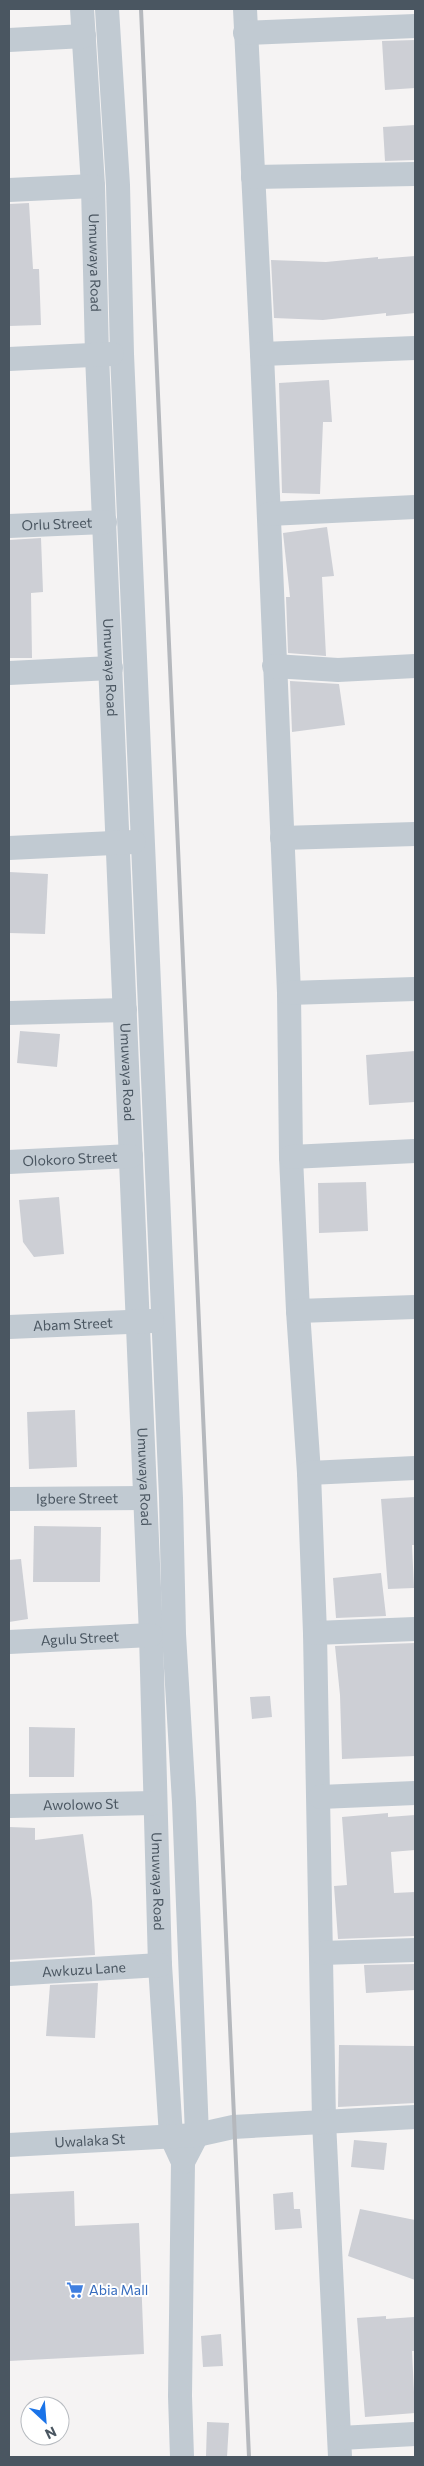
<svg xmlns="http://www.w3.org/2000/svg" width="424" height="2466" font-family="Commissioner,sans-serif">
<rect width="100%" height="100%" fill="#f5f3f3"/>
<!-- building -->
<g fill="#cdcfd5">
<path d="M 415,40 L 415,88 L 385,90 L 382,41 Z"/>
<path d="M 415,125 L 415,160 L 385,161 L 383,127 Z"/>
<path d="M 29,203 L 33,269 L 39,269 L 41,325 L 9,326 L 9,204 Z"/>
<path d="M 415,256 L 415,313 L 386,316 L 386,313 L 323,320 L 274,318 L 271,260 L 326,262 L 378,257 L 378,259 Z"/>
<path d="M 329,380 L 332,422 L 323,422 L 320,494 L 282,493 L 279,383 Z"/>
<path d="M 327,527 L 334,576 L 322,577 L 326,656 L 288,653 L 286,597 L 290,597 L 283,533 Z"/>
<path d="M 41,538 L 43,592 L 31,593 L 32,658 L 9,658 L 9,540 Z"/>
<path d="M 290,681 L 339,684 L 345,725 L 292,732 Z"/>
<path d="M 9,872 L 48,874 L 45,934 L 9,933 Z"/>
<path d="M 20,1031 L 60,1034 L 57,1067 L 17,1063 Z"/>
<path d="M 415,1051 L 415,1102 L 369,1105 L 366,1055 Z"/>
<path d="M 366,1182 L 368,1231 L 319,1233 L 318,1183 Z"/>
<path d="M 59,1197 L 64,1254 L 34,1257 L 23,1242 L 19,1200 Z"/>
<path d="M 75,1410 L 77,1467 L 29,1469 L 27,1412 Z"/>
<path d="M 415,1497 L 415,1545 L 412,1545 L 414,1588 L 388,1589 L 381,1499 Z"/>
<path d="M 34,1526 L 101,1527 L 100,1582 L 33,1582 Z"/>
<path d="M 21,1559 L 28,1619 L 9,1622 L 9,1560 Z"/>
<path d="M 381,1573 L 386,1616 L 336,1618 L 333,1578 Z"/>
<path d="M 415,1643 L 415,1756 L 342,1759 L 340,1695 L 335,1646 Z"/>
<path d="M 270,1696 L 272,1717 L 252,1719 L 250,1697 Z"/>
<path d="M 29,1727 L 75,1728 L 74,1777 L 29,1777 Z"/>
<path d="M 388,1813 L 388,1817 L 415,1815 L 415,1850 L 391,1852 L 394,1893 L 415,1892 L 415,1936 L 338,1939 L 334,1886 L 347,1885 L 342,1817 Z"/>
<path d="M 9,1827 L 35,1828 L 35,1840 L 83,1834 L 92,1901 L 95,1955 L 9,1960 Z"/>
<path d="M 415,1964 L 415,1990 L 366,1993 L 364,1965 Z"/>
<path d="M 96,1983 L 98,1983 L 95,2038 L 46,2036 L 50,1985 Z"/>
<path d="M 339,2045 L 415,2046 L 415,2103 L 338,2107 Z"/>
<path d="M 354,2140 L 387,2143 L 384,2170 L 351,2167 Z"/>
<path d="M 74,2191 L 75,2226 L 139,2223 L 144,2354 L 9,2361 L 9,2194 Z"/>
<path d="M 293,2192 L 294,2209 L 300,2209 L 302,2228 L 275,2230 L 273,2194 Z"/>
<path d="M 360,2209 L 415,2220 L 415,2280 L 348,2256 Z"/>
<path d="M 386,2316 L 386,2319 L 414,2317 L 415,2351 L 412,2351 L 415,2413 L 365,2417 L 357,2318 Z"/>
<path d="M 221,2334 L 223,2366 L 203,2367 L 201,2336 Z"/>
<path d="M 207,2422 L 229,2423 L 227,2457 L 206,2457 Z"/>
</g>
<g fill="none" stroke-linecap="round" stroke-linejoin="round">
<!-- minor -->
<g stroke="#c1cad2" stroke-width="24">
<path id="s1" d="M 82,9 L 93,186 L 97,355 L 151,1635 L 160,1965 L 171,2136 L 183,2162 L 180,2396 L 182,2457"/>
<path d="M 107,9 L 118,185 L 122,354 L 171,1498 L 174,1634 L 184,1802 L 197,2135 L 183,2162"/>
<path d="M 245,9 L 262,354 L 289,993 L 291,1157 L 298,1311 L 309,1473 L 315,1633 L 324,2121 L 340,2457"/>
<path d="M 245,33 L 415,26"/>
<path d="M 9,40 L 84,36"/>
<path d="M 253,177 L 415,174"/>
<path d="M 9,190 L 93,186"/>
<path d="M 262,354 L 415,348"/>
<path d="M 9,359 L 112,354"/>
<path d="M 269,514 L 415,507"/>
<path id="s2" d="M 9,526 L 105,522"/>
<path d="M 274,666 L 338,670 L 415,666"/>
<path d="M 9,673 L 111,668"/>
<path d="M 282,838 L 415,834"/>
<path d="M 9,848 L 134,842"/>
<path d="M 289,993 L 415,989"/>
<path d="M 9,1013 L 125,1010"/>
<path d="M 291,1157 L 415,1151"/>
<path id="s3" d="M 9,1162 L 131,1156"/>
<path d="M 298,1311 L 415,1307"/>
<path id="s4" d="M 9,1327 L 152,1321"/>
<path d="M 309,1473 L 415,1468"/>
<path id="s5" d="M 9,1499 L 145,1498"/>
<path d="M 315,1633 L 415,1629"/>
<path id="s6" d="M 9,1642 L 151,1635"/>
<path d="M 320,1797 L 415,1793"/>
<path id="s7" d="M 9,1806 L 154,1803"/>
<path d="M 322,1953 L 415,1950"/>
<path id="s8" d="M 9,1974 L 160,1965"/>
<path id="s9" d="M 9,2145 L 197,2135 L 233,2127 L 415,2117"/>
<path d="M 340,2438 L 415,2434"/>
</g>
<!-- rail -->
<path stroke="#b5b8bd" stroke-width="4" d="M 141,9 L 249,2457"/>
</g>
<!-- icons -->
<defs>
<g id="supermarket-bare" transform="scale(1.35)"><path d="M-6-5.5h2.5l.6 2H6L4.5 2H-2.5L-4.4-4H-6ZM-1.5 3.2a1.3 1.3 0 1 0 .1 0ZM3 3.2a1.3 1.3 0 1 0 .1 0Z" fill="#3f7fe0" stroke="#fff" stroke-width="2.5" paint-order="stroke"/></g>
</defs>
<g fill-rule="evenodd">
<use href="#supermarket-bare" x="75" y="2290"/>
</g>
<g text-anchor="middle" stroke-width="4" stroke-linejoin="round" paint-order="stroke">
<!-- street labels -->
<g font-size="14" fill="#4a5661" stroke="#fff">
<text dy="5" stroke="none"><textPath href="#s1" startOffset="254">Umuwaya Road</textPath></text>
<text dy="5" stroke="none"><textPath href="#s2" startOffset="48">Orlu Street</textPath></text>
<text dy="5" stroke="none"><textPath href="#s1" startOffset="659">Umuwaya Road</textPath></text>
<text dy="5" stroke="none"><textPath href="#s1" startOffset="1064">Umuwaya Road</textPath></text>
<text dy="5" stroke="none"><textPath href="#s3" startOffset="61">Olokoro Street</textPath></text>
<text dy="5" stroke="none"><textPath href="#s4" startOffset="64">Abam Street</textPath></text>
<text dy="5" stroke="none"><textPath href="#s1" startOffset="1469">Umuwaya Road</textPath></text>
<text dy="5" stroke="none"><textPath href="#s5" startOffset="68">Igbere Street</textPath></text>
<text dy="5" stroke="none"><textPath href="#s6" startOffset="71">Agulu Street</textPath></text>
<text dy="5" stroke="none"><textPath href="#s7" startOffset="72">Awolowo St</textPath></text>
<text dy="5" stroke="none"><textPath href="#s1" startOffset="1874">Umuwaya Road</textPath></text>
<text dy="5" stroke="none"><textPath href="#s8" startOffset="75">Awkuzu Lane</textPath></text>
<text dy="5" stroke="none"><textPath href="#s9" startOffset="81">Uwalaka St</textPath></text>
</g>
<!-- shop labels -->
<g font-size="14" fill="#366cbe" stroke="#fff" text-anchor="start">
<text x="89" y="2295">Abia Mall</text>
</g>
</g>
<!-- border -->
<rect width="424" height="2466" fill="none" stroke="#4a5661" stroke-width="20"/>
<!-- north arrow -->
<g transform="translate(45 2421) rotate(154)"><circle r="24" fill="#ffffff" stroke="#b7bbc0"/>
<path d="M0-4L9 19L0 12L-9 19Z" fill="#1a73e8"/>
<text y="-8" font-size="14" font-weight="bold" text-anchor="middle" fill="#4a5661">N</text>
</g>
</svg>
